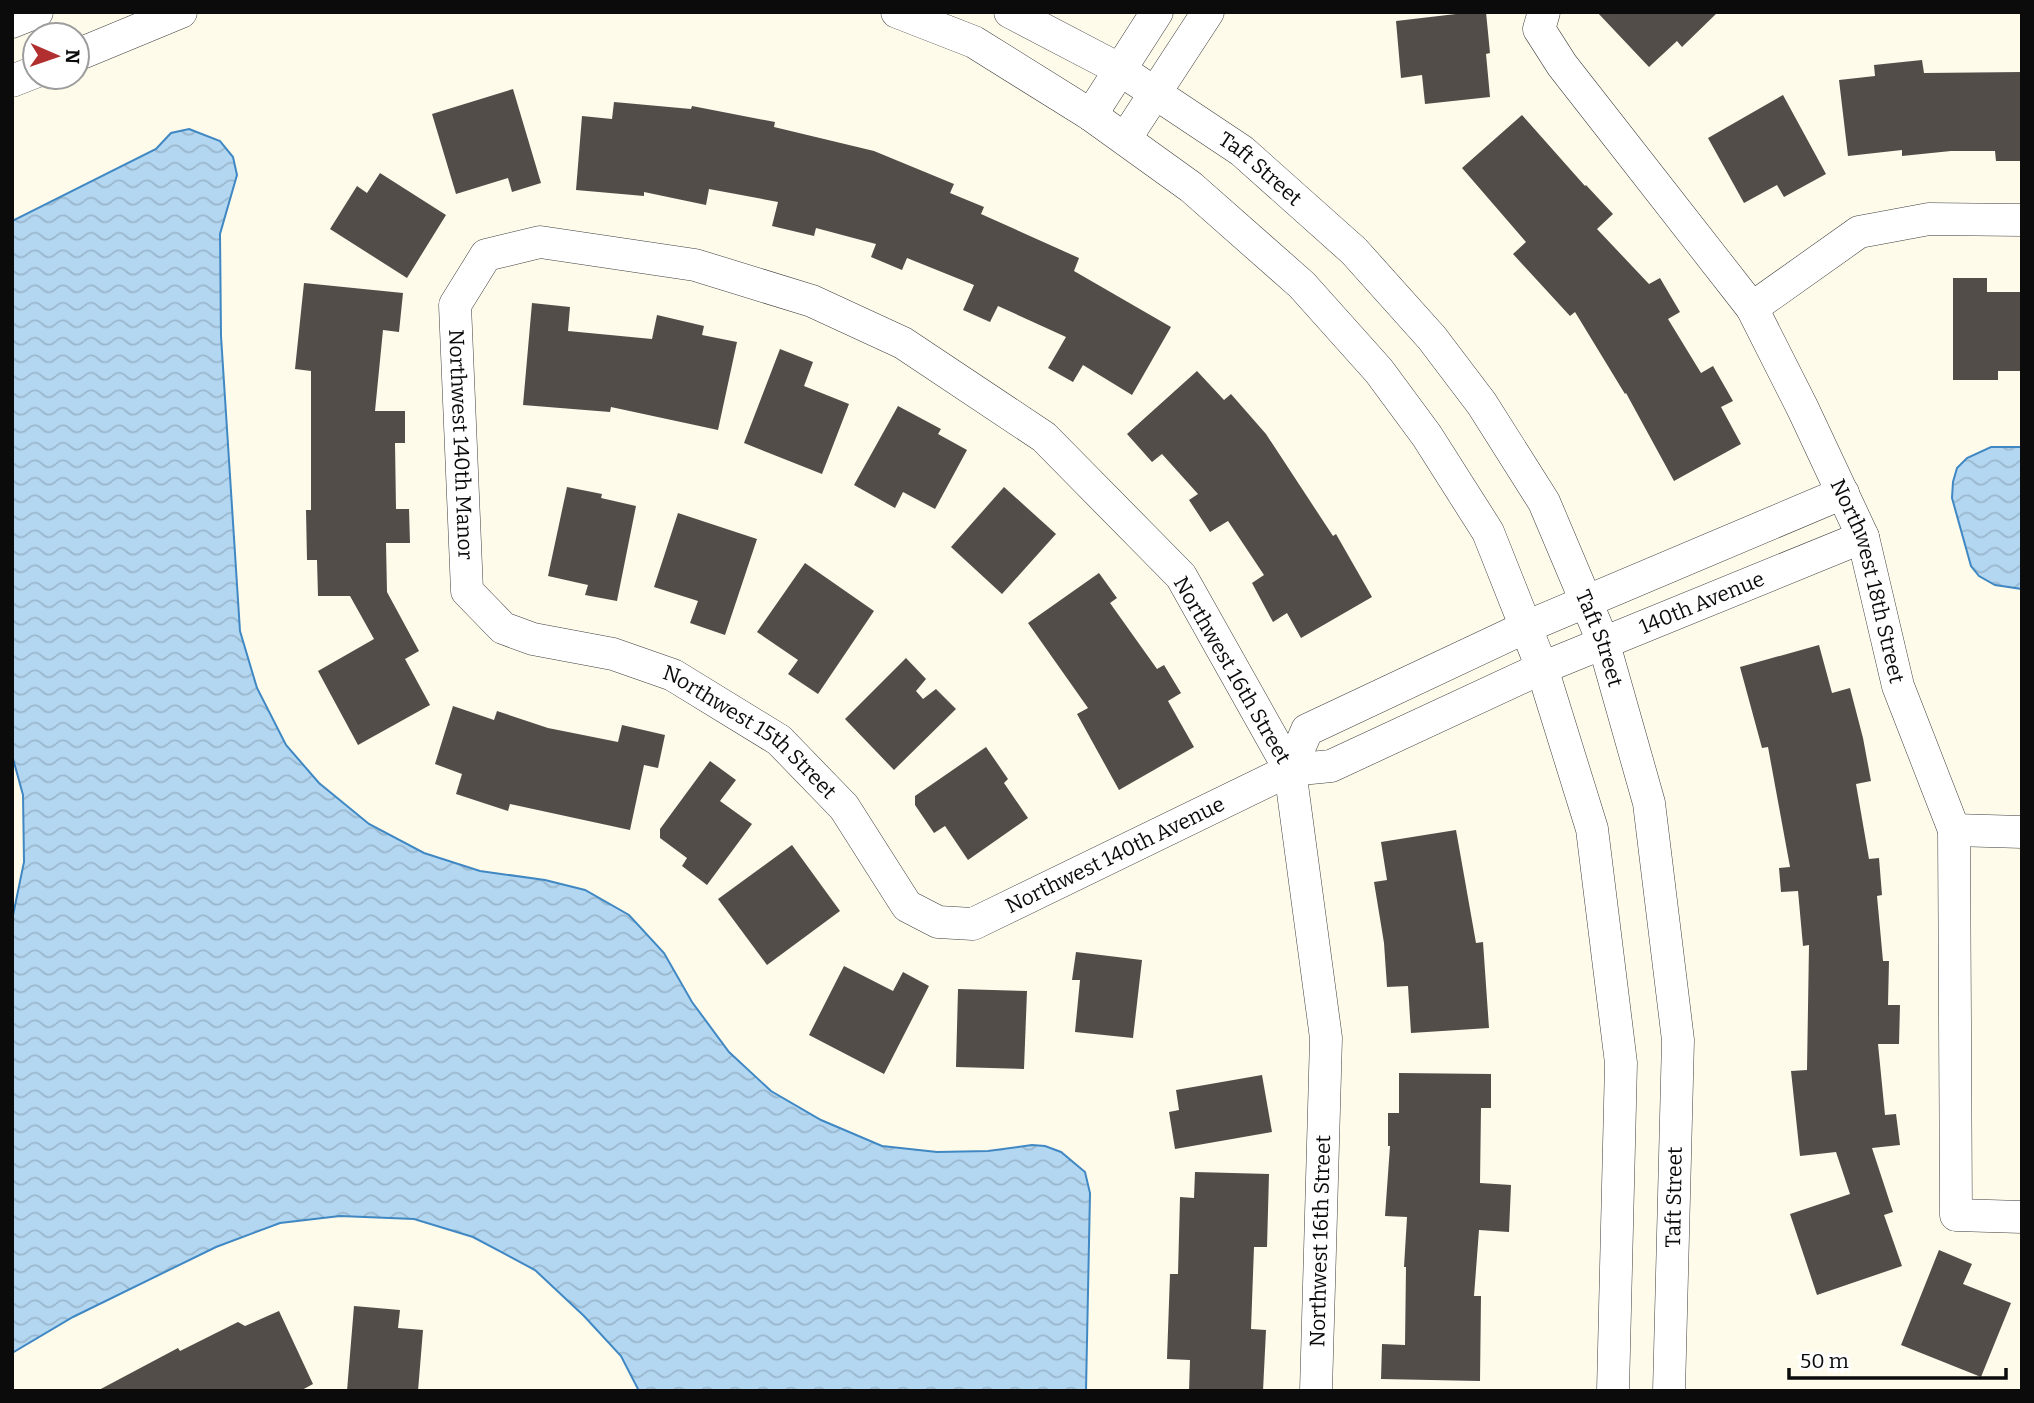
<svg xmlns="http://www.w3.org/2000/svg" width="2034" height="1403" font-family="Bitter,serif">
<defs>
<pattern id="water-waves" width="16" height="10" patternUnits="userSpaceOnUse" patternTransform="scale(1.75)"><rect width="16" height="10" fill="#b4d7f1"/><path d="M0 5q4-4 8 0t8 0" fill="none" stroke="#99b7cd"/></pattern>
</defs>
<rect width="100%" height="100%" fill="#fefbeb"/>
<!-- water -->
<g fill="url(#water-waves)" stroke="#4088c3" stroke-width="2">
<path d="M 189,129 L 220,141 L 233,157 L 237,175 L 220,234 L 221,336 L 240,631 L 257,688 L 286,745 L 319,783 L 369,824 L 424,853 L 480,871 L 545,880 L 585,890 L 629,915 L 664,953 L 692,1002 L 729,1052 L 771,1091 L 821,1120 L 882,1146 L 937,1152 L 988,1151 L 1032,1145 L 1045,1146 L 1061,1152 L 1085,1172 L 1090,1193 L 1086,1391 L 639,1391 L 621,1356 L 584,1316 L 535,1270 L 473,1237 L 414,1219 L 340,1216 L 280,1223 L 216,1247 L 73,1317 L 12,1353 L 12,920 L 24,862 L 23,795 L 12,755 L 12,221 L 156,149 L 171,133 Z"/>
<path d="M 1991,447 L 2022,447 L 2022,589 L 1995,585 L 1979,576 L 1971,566 L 1952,498 L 1953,482 L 1957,468 L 1967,458 Z"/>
</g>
<!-- building -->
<g fill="#534d49">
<path d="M 1473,12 L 1486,12 L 1490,53 L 1486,54 L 1490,97 L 1425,104 L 1422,75 L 1401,78 L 1396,21 Z"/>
<path d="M 1597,12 L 1718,12 L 1682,47 L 1677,41 L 1649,67 Z"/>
<path d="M 1922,60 L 1924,73 L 2022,72 L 2022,161 L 1996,161 L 1995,151 L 1951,151 L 1902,156 L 1902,150 L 1848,156 L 1839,80 L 1875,76 L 1874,65 Z"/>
<path d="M 513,89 L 541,183 L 512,192 L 508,178 L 456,194 L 432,114 Z"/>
<path d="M 1783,95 L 1826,174 L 1784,197 L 1777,185 L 1744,203 L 1708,138 Z"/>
<path d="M 614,102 L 691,109 L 692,106 L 775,122 L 774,127 L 874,151 L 954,184 L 950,193 L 984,207 L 981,214 L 1079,258 L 1074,271 L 1171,327 L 1132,395 L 1083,365 L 1073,382 L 1048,368 L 1066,337 L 998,306 L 990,322 L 963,310 L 974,285 L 907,258 L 902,270 L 871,257 L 876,244 L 816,228 L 814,236 L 772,226 L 778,202 L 709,189 L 706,205 L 644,192 L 644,196 L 576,190 L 582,116 L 612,119 Z"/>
<path d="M 1522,115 L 1585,186 L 1586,185 L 1613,214 L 1597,229 L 1649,284 L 1660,278 L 1680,312 L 1668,319 L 1701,373 L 1713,366 L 1733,401 L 1721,407 L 1741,444 L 1674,481 L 1626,393 L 1625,394 L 1575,312 L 1570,316 L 1513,254 L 1526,242 L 1462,168 Z"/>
<path d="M 380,173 L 446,215 L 407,278 L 330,229 L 357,186 L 367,193 Z"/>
<path d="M 1953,278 L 1987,278 L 1987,292 L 2022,292 L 2022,371 L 1998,371 L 1998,380 L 1953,380 Z"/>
<path d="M 304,283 L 403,293 L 399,332 L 383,330 L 375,411 L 405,411 L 405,443 L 395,443 L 396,509 L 409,509 L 410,543 L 386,543 L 387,592 L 419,651 L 405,659 L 430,705 L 358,745 L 318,671 L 374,639 L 350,596 L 318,596 L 317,560 L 307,560 L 306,510 L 311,510 L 311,371 L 295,369 Z"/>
<path d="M 532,303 L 570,307 L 568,331 L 652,339 L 657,315 L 704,326 L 702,335 L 737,342 L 718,430 L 611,407 L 610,412 L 523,405 Z"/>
<path d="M 780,349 L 813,362 L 804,386 L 849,404 L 822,474 L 744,443 Z"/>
<path d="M 1197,371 L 1224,400 L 1231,394 L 1266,434 L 1333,536 L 1336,534 L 1372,597 L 1301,638 L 1287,613 L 1273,622 L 1252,583 L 1264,575 L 1228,521 L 1210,532 L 1189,500 L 1198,494 L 1162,454 L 1152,462 L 1127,434 Z"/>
<path d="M 898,406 L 941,429 L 938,434 L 967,450 L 935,509 L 903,492 L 895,508 L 854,485 Z"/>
<path d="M 567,487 L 602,494 L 601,498 L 636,506 L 617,601 L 585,595 L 588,585 L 548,576 Z"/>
<path d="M 1004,487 L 1056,534 L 1002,594 L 951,547 Z"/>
<path d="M 678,513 L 757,539 L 725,635 L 690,623 L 698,601 L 654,587 Z"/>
<path d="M 805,563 L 874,611 L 818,694 L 788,674 L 798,660 L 757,632 Z"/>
<path d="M 1099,573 L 1117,598 L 1110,603 L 1157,669 L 1164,665 L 1181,693 L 1168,701 L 1194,747 L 1119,790 L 1077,714 L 1088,708 L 1028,623 Z"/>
<path d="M 1819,645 L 1832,693 L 1850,688 L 1863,738 L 1871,781 L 1856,784 L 1869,859 L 1879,858 L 1882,895 L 1877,896 L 1883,961 L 1889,961 L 1888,1005 L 1900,1005 L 1899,1044 L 1878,1044 L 1885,1115 L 1896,1114 L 1900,1145 L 1872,1148 L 1893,1212 L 1884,1215 L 1902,1266 L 1817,1295 L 1790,1214 L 1850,1194 L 1836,1152 L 1800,1156 L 1791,1071 L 1807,1070 L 1809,945 L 1803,946 L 1798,891 L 1781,892 L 1779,868 L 1790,867 L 1768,747 L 1762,748 L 1740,667 Z"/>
<path d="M 906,658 L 926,679 L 916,691 L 923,699 L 936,689 L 956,709 L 894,770 L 845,719 Z"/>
<path d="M 453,706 L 494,720 L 497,711 L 548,728 L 618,742 L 622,725 L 665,735 L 658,768 L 644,765 L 630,830 L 510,804 L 508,811 L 456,794 L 462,774 L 435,764 Z"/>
<path d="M 986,747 L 1008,779 L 1004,783 L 1028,818 L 968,860 L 945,826 L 934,833 L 915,805 L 915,796 Z"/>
<path d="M 710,761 L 736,780 L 720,801 L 752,824 L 707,885 L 682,866 L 687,858 L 660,838 L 660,829 Z"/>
<path d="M 1456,830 L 1476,943 L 1483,942 L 1489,1028 L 1411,1033 L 1408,986 L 1387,987 L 1384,943 L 1374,882 L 1387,880 L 1381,842 Z"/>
<path d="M 792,845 L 840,911 L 767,965 L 718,899 Z"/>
<path d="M 1076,952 L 1142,960 L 1133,1038 L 1075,1032 L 1080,980 L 1072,980 Z"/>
<path d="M 844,966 L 893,991 L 903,972 L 929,986 L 884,1074 L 809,1035 Z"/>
<path d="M 958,989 L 1027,991 L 1024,1069 L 956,1067 Z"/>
<path d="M 1399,1073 L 1491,1074 L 1491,1108 L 1481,1108 L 1480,1183 L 1511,1185 L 1509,1232 L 1479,1230 L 1474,1296 L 1481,1296 L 1480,1381 L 1381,1379 L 1382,1344 L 1405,1345 L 1406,1267 L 1404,1267 L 1407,1217 L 1385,1216 L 1390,1146 L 1388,1146 L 1388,1113 L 1399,1113 Z"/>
<path d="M 1262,1075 L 1272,1132 L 1175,1149 L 1169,1112 L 1179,1110 L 1176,1090 Z"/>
<path d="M 1195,1172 L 1269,1174 L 1267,1247 L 1254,1247 L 1251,1329 L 1266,1330 L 1263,1391 L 1189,1391 L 1190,1360 L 1167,1359 L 1170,1274 L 1178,1274 L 1180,1197 L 1194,1198 Z"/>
<path d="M 1939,1250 L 1972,1264 L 1963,1284 L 2011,1303 L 1981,1377 L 1901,1345 Z"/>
<path d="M 354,1306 L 400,1310 L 398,1328 L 423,1330 L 418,1391 L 347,1391 Z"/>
<path d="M 279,1311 L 313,1384 L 300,1391 L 97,1391 L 178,1348 L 180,1351 L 238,1322 L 245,1326 Z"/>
</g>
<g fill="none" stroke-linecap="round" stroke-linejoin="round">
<!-- minor casing -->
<g stroke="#3e3e3e" stroke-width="33">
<g id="minor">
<path d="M 897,12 L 974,42 L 1091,115 L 1191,187 L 1302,285 L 1379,371 L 1427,436 L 1488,532 L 1542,668 L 1592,829 L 1621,1063 L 1613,1391"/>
<path id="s1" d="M 1010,12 L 1119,69 L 1242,151 L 1354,251 L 1432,338 L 1482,404 L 1544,502 L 1604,644 L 1649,803 L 1678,1040 L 1669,1391"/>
<path id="s2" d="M 1544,12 L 1539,29 L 1562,65 L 1752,308 L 1803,409 L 1863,537 L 1898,686 L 1954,830 L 1956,1215 L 2022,1217"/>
<path d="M 12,22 L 37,12"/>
<path d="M 77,55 L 181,12"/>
<path d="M 12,81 L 35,72"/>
<path d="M 1091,115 L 1157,12"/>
<path d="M 1125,139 L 1208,12"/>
<path d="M 1752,308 L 1859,232 L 1929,219 L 2022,220"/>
<path d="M 1290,770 L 1307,730 L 1526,627 L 1843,493"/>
<path d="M 1954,830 L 2022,832"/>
<path id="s3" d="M 1316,1391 L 1326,1038 L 1290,770 L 1181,576 L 1044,437 L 903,343 L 812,301 L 695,265 L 540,242 L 486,255 L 455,305 L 467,591 L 503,628 L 533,639 L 613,654 L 673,675 L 779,740 L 844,807 L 907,906 L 938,922 L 973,924 L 1290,770 L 1331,766 L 1542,668 L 1863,537"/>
</g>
</g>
<!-- minor -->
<use href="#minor" stroke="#fff" stroke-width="32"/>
</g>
<g text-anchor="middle" stroke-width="7" stroke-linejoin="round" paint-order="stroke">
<!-- street labels -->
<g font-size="21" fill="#0b0b0b" stroke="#fff">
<text dy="7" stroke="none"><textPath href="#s1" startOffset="296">Taft Street</textPath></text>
<text dy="7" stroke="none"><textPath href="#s3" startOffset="1844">Northwest 140th Manor</textPath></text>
<text dy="7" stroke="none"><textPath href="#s2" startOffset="667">Northwest 18th Street</textPath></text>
<text dy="7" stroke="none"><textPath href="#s3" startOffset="3423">140th Avenue</textPath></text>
<text dy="7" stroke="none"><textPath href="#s1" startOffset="884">Taft Street</textPath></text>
<text transform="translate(1232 670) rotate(60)" y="7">Northwest 16th Street</text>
<text dy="7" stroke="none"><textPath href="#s3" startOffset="2315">Northwest 15th Street</textPath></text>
<text dy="7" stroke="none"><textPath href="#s3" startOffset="2782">Northwest 140th Avenue</textPath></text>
<text transform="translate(1674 1197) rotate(-89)" y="7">Taft Street</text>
<text dy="7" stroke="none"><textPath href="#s3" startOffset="150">Northwest 16th Street</textPath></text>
</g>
</g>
<!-- border -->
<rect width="2034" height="1403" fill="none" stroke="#0b0b0b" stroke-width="28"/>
<!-- north arrow -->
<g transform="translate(56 56) rotate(92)"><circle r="33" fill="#ffffff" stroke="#9d9d9d" stroke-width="2"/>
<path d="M0-5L12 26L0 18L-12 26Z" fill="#b12f2e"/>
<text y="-10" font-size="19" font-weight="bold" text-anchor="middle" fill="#0b0b0b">N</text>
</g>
<!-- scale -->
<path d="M1789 1368v10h217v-10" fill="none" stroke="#0b0b0b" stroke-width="3.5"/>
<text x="1800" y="1368" font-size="21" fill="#0b0b0b" stroke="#ffffff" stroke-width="5" paint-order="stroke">50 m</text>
</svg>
